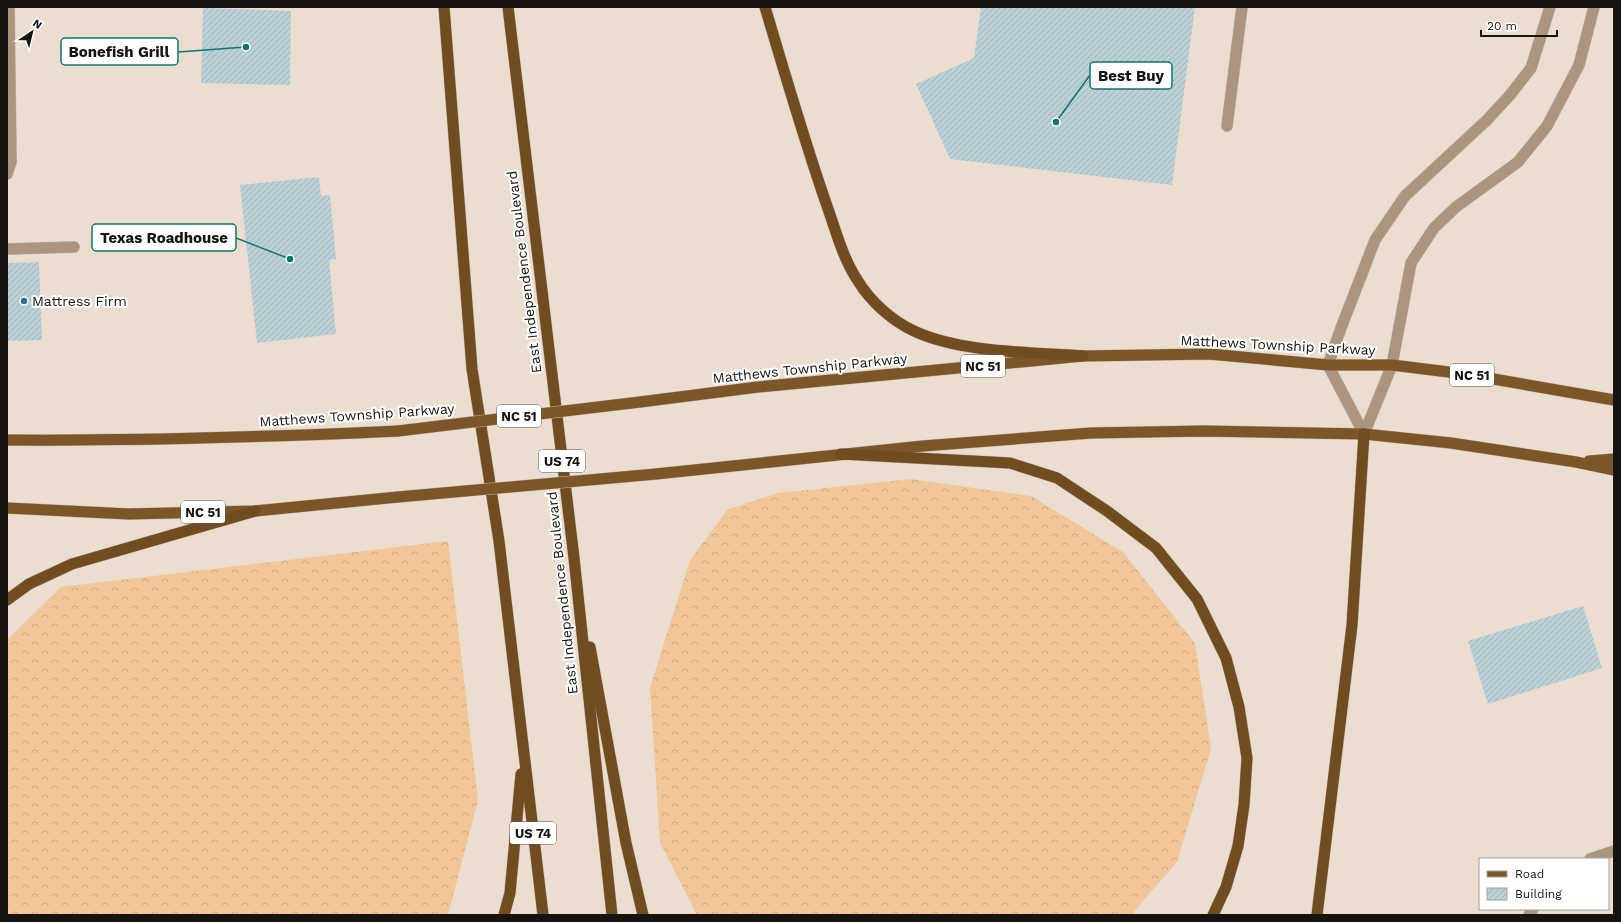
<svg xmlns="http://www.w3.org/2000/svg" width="1621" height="922" font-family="'Work Sans',sans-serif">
<defs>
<pattern id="forest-crowns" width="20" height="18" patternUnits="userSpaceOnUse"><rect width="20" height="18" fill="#f1c799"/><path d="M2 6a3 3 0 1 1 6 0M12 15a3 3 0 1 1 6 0" fill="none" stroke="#ceaa83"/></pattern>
<pattern id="building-hatch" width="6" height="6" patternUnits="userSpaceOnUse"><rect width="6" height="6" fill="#bcd0d7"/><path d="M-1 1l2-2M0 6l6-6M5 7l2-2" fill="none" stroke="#a1b2b7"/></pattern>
</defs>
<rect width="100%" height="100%" fill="#ebded0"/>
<!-- forest -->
<g fill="url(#forest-crowns)">
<path d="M 911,479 L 1031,496 L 1123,552 L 1195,643 L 1211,749 L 1177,862 L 1131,915 L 697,915 L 660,843 L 650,688 L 690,560 L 728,509 L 778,493 Z"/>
<path d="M 448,541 L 478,801 L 448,915 L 7,915 L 7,640 L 61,587 Z"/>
</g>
<!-- building -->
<g fill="url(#building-hatch)">
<path d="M 981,7 L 1195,7 L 1172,185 L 950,159 L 916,84 L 974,58 Z"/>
<path d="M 203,8 L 291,11 L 290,85 L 201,83 Z"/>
<path d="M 319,177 L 321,196 L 330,195 L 336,259 L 329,260 L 336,334 L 257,343 L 240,185 Z"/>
<path d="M 39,262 L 42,340 L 7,341 L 7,263 Z"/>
<path d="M 1583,606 L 1602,668 L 1488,704 L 1468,641 Z"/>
</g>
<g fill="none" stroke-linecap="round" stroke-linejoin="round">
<!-- service casing -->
<g stroke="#c5b9ad" stroke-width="12">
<g id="service">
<path d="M 1227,126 L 1242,7"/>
<path d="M 7,174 L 11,162 L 9,7"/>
<path d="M 7,249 L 74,247"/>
<path d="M 1364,434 L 1328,365 L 1341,328 L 1375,240 L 1405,196 L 1487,120 L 1510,95 L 1531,68 L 1550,7"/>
<path d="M 1364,434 L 1392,365 L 1411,263 L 1434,228 L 1456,207 L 1518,162 L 1547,126 L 1579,65 L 1594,7"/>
<path d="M 1590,859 L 1614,851"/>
<path d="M 1529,915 L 1533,909"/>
</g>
</g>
<!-- primary casing -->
<g stroke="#c5b9ad" stroke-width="12">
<g id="primary">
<path d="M 640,402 L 758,387 L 1083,356 L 1209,354 L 1328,365 L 1392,365 L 1465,374 L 1614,400"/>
<path d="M 7,440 C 138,441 268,437 398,431"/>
<path d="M 1589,461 L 1614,459"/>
<path d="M 656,474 L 923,446 L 1091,433 L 1204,431 L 1364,434 L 1451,443 L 1576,462 L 1614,470"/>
<path d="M 7,508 L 129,514 L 255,511 L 398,497"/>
</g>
</g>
<!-- trunk casing -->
<g stroke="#c5b9ad" stroke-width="12">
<g id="trunk">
<path d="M 444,7 L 472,369 L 499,541 L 543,915"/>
<path d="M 508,7 L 574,558 L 612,915"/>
<path d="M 765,7 C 785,74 804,140 827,206 C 836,231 843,259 858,281 C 870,301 892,321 914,331 C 961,353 1031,352 1083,356"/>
<path d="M 841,454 L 1010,463 L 1057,478 L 1107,511 L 1156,548 L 1197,599 L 1226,658 L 1239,707 L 1247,758 L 1244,805 L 1238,846 L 1226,887 L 1213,915"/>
<path d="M 7,600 L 29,584 L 72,564 L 255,511"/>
<path d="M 590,647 L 626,843 L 643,915"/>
<path d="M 504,915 L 510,893 L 521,774"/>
<path d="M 1317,915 L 1352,625 L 1364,434"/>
</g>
</g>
<!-- service -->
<use href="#service" stroke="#ab957e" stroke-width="11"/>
<!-- primary -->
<use href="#primary" stroke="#7c5629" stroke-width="11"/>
<!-- trunk -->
<use href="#trunk" stroke="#704c20" stroke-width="11"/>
<!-- primary-bridge casing -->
<g stroke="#c5b9ad" stroke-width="12" stroke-linecap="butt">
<g id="primary-bridge">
<path d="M 398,431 L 640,402"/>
<path d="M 398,497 L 656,474"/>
</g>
</g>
<!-- primary-bridge -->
<use href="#primary-bridge" stroke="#7c5629" stroke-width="11"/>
</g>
<!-- markers -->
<circle fill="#306f84" stroke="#fff" stroke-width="1.5" cx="24" cy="301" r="4"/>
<g text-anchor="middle" stroke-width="4" stroke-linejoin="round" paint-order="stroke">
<!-- shield labels -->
<g fill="#fff" stroke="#5d5a56" stroke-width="1">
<rect x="961" y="355" width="44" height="22" rx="3"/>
<rect x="1450" y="364" width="44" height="22" rx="3"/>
<rect x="497" y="405" width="44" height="22" rx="3"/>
<rect x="539" y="450" width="46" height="22" rx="3"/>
<rect x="181" y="501" width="44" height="22" rx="3"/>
<rect x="510" y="822" width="46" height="22" rx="3"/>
</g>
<g font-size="13" font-weight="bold" fill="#17130e">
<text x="983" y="371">NC 51</text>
<text x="1472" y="380">NC 51</text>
<text x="519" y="421">NC 51</text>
<text x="562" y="466">US 74</text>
<text x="203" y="517">NC 51</text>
<text x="533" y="838">US 74</text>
</g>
<!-- street labels -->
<g font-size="14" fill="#17130e" stroke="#fff">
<text transform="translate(524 272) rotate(-97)" y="5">East Independence Boulevard</text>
<text transform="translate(1278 345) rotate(3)" y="5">Matthews Township Parkway</text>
<text transform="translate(810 368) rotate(-6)" y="5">Matthews Township Parkway</text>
<text transform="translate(357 415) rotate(-4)" y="5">Matthews Township Parkway</text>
<text transform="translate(562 593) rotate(-96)" y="5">East Independence Boulevard</text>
</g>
<!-- poi labels -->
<g font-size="14" fill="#17130e" stroke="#fff" text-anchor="start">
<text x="32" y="306">Mattress Firm</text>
</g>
</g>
<!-- callouts -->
<path fill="none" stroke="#0f766e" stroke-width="1.5" d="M246 47L178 52M1056 122L1090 75M290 259L236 238"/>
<g fill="#0f766e" stroke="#fff" stroke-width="1.5">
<circle cx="246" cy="47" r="4"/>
<circle cx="1056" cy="122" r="4"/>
<circle cx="290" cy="259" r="4"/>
</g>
<g fill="#fff" stroke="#0f766e" stroke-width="1.5">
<rect x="61" y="38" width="117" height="27" rx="4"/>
<rect x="1090" y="62" width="82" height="27" rx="4"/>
<rect x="92" y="224" width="144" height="27" rx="4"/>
</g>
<g font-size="15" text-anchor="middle" font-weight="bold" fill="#17130e">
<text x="119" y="57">Bonefish Grill</text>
<text x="1131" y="81">Best Buy</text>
<text x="164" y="243">Texas Roadhouse</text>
</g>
<!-- border -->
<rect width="1621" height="922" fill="none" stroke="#17130e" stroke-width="16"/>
<!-- legend -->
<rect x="1479" y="858" width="130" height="52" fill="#ffffff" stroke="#a2a19f"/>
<rect x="1487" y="871" width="20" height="6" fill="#7c5629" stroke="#a2a19f"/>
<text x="1515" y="878" font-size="12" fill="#17130e">Road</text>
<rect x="1487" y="888" width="20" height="12" fill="url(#building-hatch)" stroke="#a2a19f"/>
<text x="1515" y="898" font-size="12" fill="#17130e">Building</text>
<!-- north arrow -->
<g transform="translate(32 32) rotate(35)" stroke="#ffffff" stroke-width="3" paint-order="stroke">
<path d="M0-3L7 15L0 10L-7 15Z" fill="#17130e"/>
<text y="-6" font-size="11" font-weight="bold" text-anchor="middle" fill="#17130e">N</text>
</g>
<!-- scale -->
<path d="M1481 30v6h76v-6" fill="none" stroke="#17130e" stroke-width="2"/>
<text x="1487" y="30" font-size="12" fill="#17130e" stroke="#ffffff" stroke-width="3" paint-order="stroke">20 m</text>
</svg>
